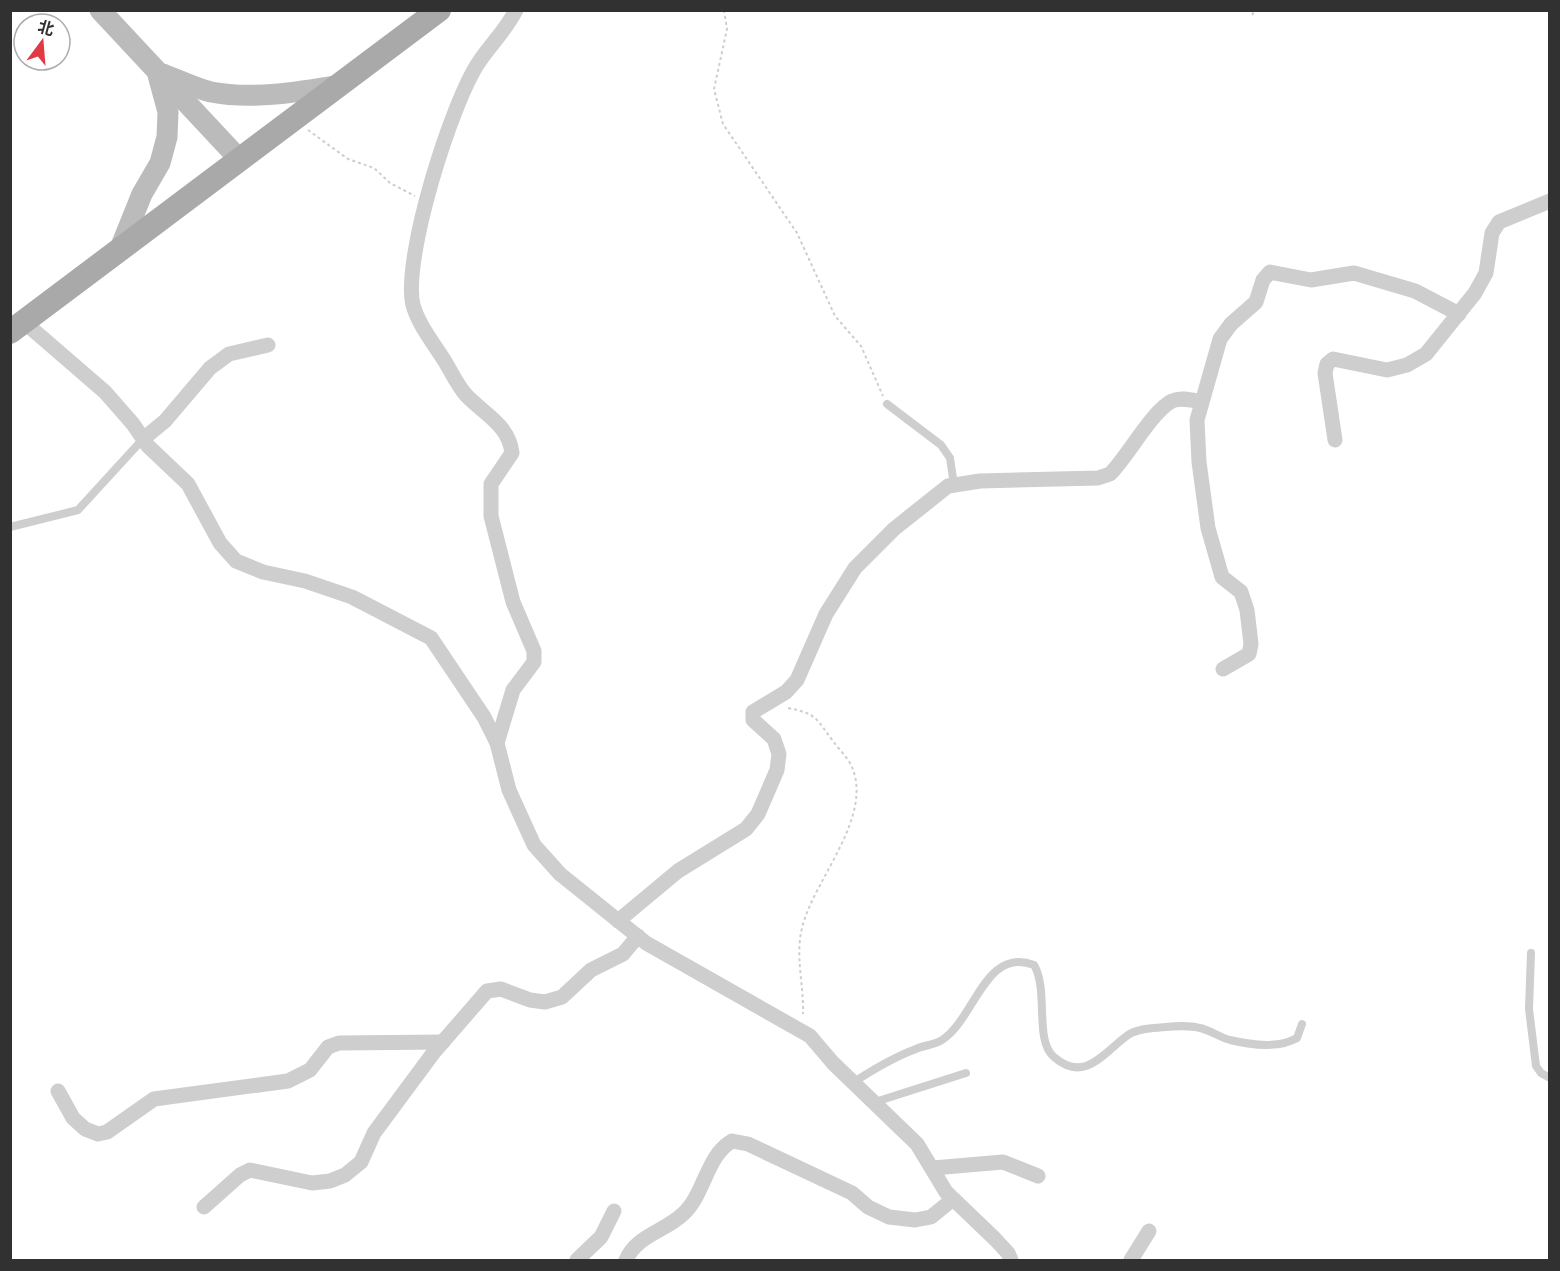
<svg xmlns="http://www.w3.org/2000/svg" width="1560" height="1271" font-family="Mulish,'Noto Sans SC',sans-serif">
<rect width="100%" height="100%" fill="#fff"/>
<g fill="none" stroke-linecap="round" stroke-linejoin="round">
<!-- path -->
<g stroke="#cecece" stroke-width="2" stroke-dasharray="3 3" stroke-linecap="butt">
<path d="M 724,10 L 727,29 L 714,89 L 723,124 L 797,233 L 835,316 L 861,346 L 883,396"/>
<path d="M 1252,15 L 1255,10"/>
<path d="M 308,130 L 348,159 L 374,168 L 390,183 L 415,196"/>
<path d="M 788,708 C 818,714 816,719 833,741 C 838,748 845,755 850,763 C 877,814 813,880 802,928 C 795,957 804,985 803,1014"/>
</g>
<!-- service -->
<g stroke="#cecece" stroke-width="8">
<path d="M 887,404 L 941,445 L 950,458 L 954,485"/>
<path d="M 10,527 L 78,510 L 143,439"/>
<path d="M 1531,953 L 1529,1009 L 1536,1066 L 1541,1073 L 1550,1078"/>
<path d="M 854,1082 C 874,1069 894,1057 916,1049 C 924,1045 935,1045 942,1040 C 975,1019 985,946 1034,965 C 1049,990 1034,1041 1054,1057 C 1085,1084 1104,1052 1128,1035 C 1135,1030 1145,1029 1154,1028 C 1168,1027 1186,1024 1200,1028 C 1210,1030 1219,1037 1230,1040 C 1251,1045 1278,1049 1297,1038 L 1302,1024"/>
<path d="M 875,1102 L 966,1073"/>
</g>
<!-- minor -->
<g stroke="#cecece" stroke-width="15">
<path d="M 24,322 L 105,392 L 133,424 L 148,446 L 188,484 L 220,543 L 236,561 L 263,572 L 305,581 L 352,597 L 431,638 L 484,717 L 497,743 L 509,790 L 534,845 L 560,874 L 646,943 L 810,1036 L 833,1063 L 917,1144 L 946,1192 L 995,1239 L 1008,1253 L 1011,1260"/>
<path d="M 143,439 L 165,421 L 210,368 L 229,354 L 268,345"/>
<path d="M 1335,440 L 1325,373 L 1327,364 L 1333,359 L 1387,370 L 1407,365 L 1426,354 L 1475,293 L 1486,273 L 1492,233 L 1499,222 L 1550,201"/>
<path d="M 1223,669 L 1249,654 L 1251,644 L 1247,610 L 1241,592 L 1222,577 L 1208,528 L 1199,462 L 1197,420 L 1220,339 L 1231,324 L 1256,302 L 1263,280 L 1270,272 L 1311,280 L 1354,273 L 1415,291 L 1459,314"/>
<path d="M 497,743 L 513,690 L 534,662 L 534,651 L 513,602 L 491,516 L 491,484 L 512,453 C 509,425 484,414 466,395 C 457,385 451,371 444,360 C 434,344 418,324 413,305 C 402,259 452,101 479,62 C 491,44 506,30 516,10"/>
<path d="M 618,921 L 678,871 L 746,829 L 758,814 L 777,770 L 779,754 L 774,739 L 753,720 L 753,712 L 786,692 L 797,680 L 826,614 L 855,568 L 894,529 L 948,486 L 980,481 L 1098,478 L 1110,474 C 1128,456 1152,411 1172,401 C 1181,397 1191,400 1201,402"/>
<path d="M 58,1091 L 73,1118 L 85,1129 L 98,1134 L 107,1132 L 154,1099 L 288,1081 L 310,1070 L 328,1047 L 339,1043 L 443,1042"/>
<path d="M 933,1168 L 1003,1162 L 1038,1176"/>
<path d="M 204,1207 L 240,1175 L 250,1170 L 312,1183 L 330,1181 L 345,1175 L 361,1162 L 374,1133 L 434,1052 L 487,991 L 501,989 L 530,1000 L 545,1002 L 562,997 L 591,970 L 623,954 L 638,936"/>
<path d="M 577,1260 L 601,1237 L 614,1211"/>
<path d="M 626,1260 C 637,1235 664,1232 683,1214 C 705,1194 706,1156 732,1141 L 748,1144 L 852,1193 L 868,1207 L 889,1217 L 915,1220 L 931,1217 L 953,1199"/>
<path d="M 1131,1260 L 1149,1231"/>
</g>
<!-- secondary -->
<g stroke="#bbb" stroke-width="21">
<path d="M 100,10 L 240,160"/>
<path d="M 163,74 C 179,80 195,88 211,92 C 252,100 299,92 340,85"/>
<path d="M 119,251 L 142,194 L 160,163 L 167,137 L 168,112 L 158,75"/>
</g>
<!-- primary -->
<path stroke="#a9a9a9" stroke-width="24" d="M 10,332 L 439,10"/>
</g>
<!-- border -->
<rect width="1560" height="1271" fill="none" stroke="#313131" stroke-width="24"/>
<!-- north arrow -->
<g transform="translate(42 42) rotate(16)"><circle r="28" fill="#ffffff" stroke="#adadad" stroke-width="1.5"/>
<path d="M0-4.5L10 22L0 15L-10 22Z" fill="#e03a44"/>
<text y="-9" font-size="16" font-weight="bold" text-anchor="middle" fill="#313131">北</text>
</g>
</svg>
